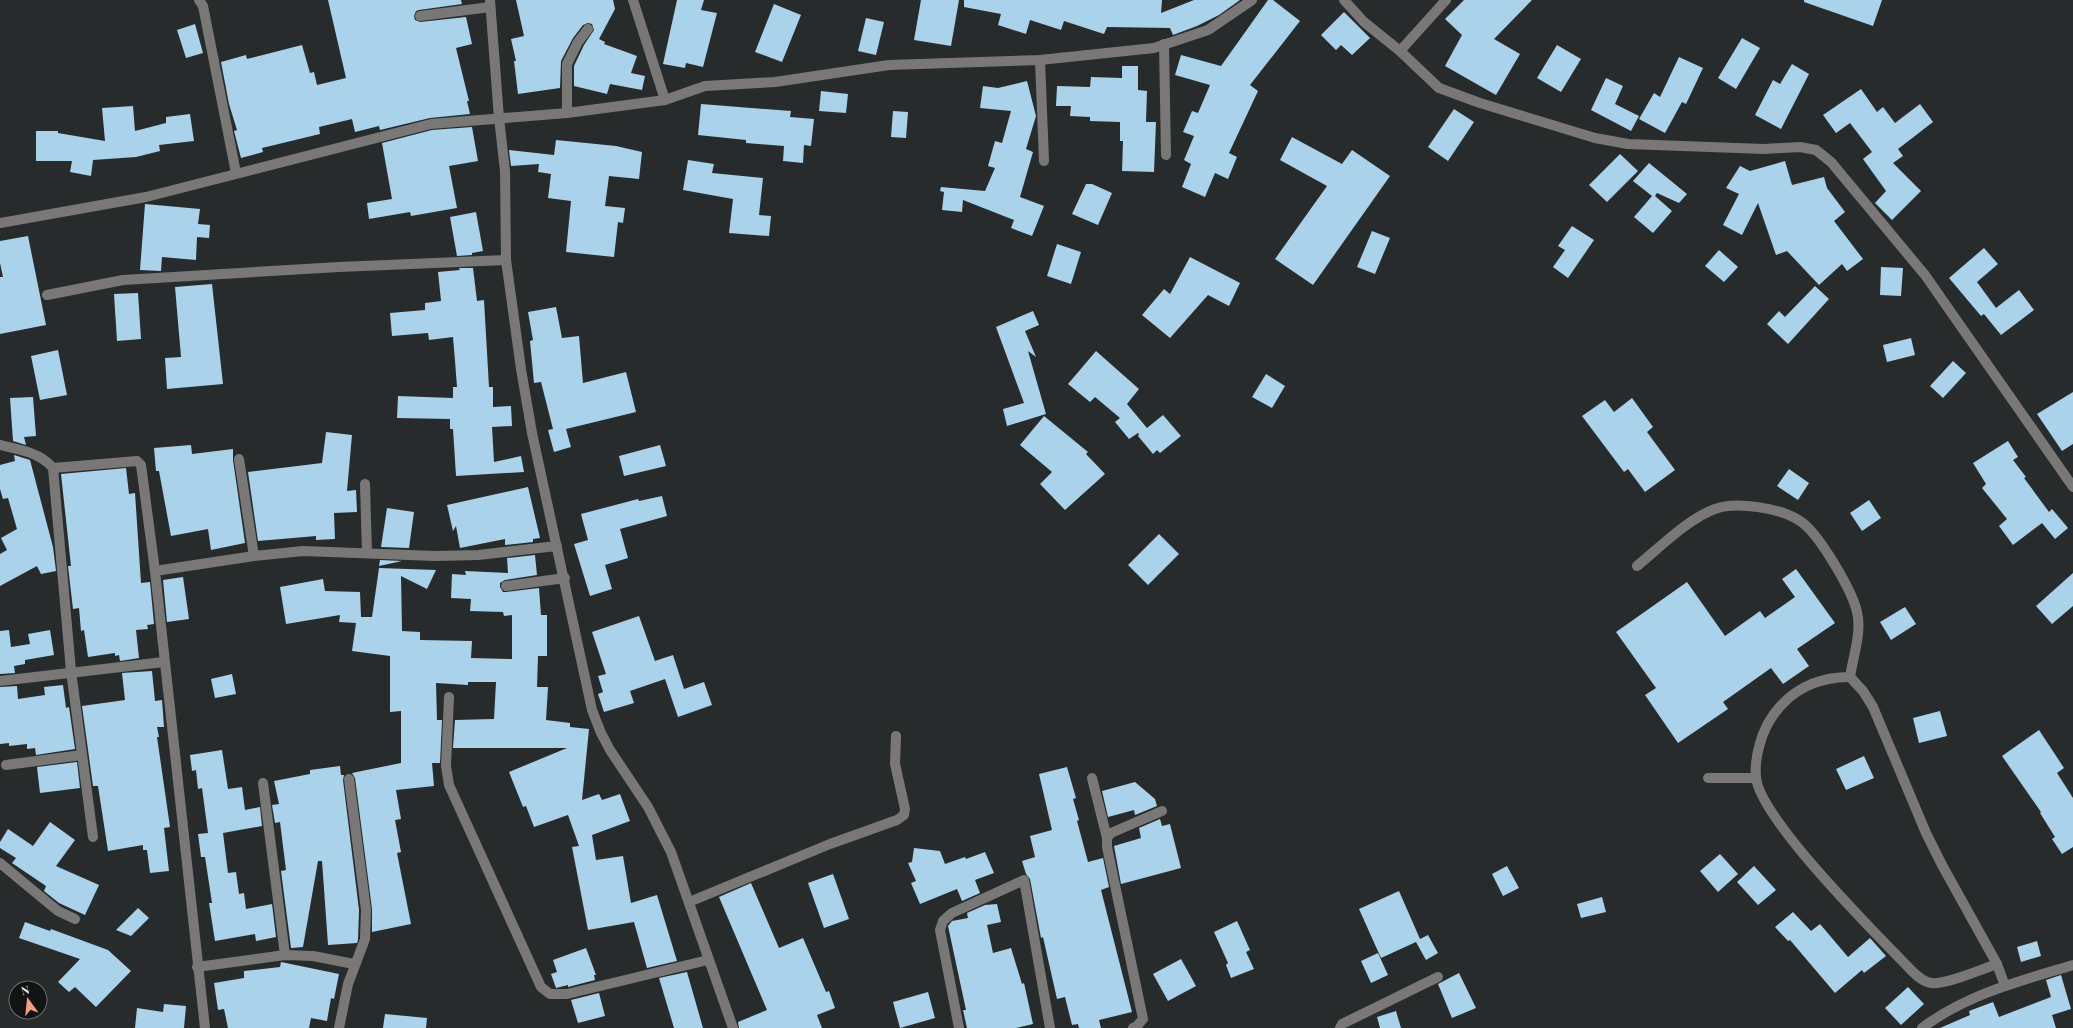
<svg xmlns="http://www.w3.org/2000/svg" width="2073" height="1028" font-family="'Playfair Display',serif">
<rect width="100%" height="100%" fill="#282b2c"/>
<!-- building -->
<g fill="#aad2eb">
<path d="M 328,0 L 461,0 L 462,4 L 419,10 L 416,11 L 414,16 L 415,20 L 420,22 L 466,17 L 472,44 L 456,48 L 469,101 L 467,101 L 470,114 L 430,118 L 380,130 L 379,126 L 355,132 L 352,119 L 319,127 L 320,134 L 262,148 L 263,152 L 241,158 L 234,131 L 237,130 L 229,104 L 221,62 L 246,55 L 247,59 L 302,45 L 310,73 L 314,72 L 317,85 L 346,78 Z"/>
<path d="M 516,0 L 613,0 L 615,9 L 599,39 L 605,42 L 604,44 L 637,56 L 631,73 L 645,76 L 642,90 L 610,84 L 607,94 L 574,86 L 574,66 L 584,45 L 594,30 L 592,24 L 588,23 L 583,25 L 573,38 L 561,61 L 560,88 L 518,94 L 514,61 L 516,61 L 511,39 L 524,36 Z"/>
<path d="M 677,0 L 704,0 L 701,10 L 717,13 L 703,67 L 686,63 L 685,68 L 663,64 Z"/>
<path d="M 921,0 L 959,0 L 951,46 L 914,40 Z"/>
<path d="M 964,0 L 1162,0 L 1161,13 L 1194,0 L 1240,0 L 1219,15 L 1197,26 L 1173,35 L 1170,28 L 1107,27 L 1104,34 L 1064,21 L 1061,30 L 1030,20 L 1026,34 L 998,25 L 1001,14 L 964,7 Z"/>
<path d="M 1268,0 L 1273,0 L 1300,21 L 1250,85 L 1258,91 L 1229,153 L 1237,157 L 1228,179 L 1215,173 L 1205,197 L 1182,187 L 1191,164 L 1184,160 L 1194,136 L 1183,132 L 1192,111 L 1198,113 L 1210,85 L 1175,75 L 1181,55 L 1221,66 Z"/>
<path d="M 1464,0 L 1532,0 L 1494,39 L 1520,54 L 1496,95 L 1445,66 L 1462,35 L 1445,19 Z"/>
<path d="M 1804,0 L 1882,0 L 1873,26 L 1804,2 Z"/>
<path d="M 774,4 L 801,15 L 782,62 L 755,52 Z"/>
<path d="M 1344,12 L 1370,38 L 1352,55 L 1341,45 L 1336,50 L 1321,35 Z"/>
<path d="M 866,18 L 884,22 L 876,55 L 858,51 Z"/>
<path d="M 195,24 L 203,53 L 186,58 L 177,30 Z"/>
<path d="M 1742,38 L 1760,48 L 1736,89 L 1718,78 Z"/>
<path d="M 1557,45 L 1581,59 L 1561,92 L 1537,78 Z"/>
<path d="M 1679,57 L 1703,68 L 1686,104 L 1682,102 L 1665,133 L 1639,119 L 1654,93 L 1660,97 Z"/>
<path d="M 1792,64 L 1809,74 L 1781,129 L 1755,115 L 1773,80 L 1780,84 Z"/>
<path d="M 1122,66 L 1138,66 L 1138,90 L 1147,91 L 1146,122 L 1156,122 L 1154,172 L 1122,171 L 1123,141 L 1120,141 L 1120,122 L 1090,121 L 1090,117 L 1070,116 L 1071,106 L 1056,106 L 1057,86 L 1090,87 L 1091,77 L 1122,78 Z"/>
<path d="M 1606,78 L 1623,86 L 1615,104 L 1639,116 L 1631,131 L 1591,110 Z"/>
<path d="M 1027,81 L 1036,116 L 1026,149 L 1033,152 L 1020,197 L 1044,206 L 1032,236 L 1011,228 L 1014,220 L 963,200 L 962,212 L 942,210 L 944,192 L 940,191 L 941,187 L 985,191 L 995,168 L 988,166 L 995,141 L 1002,143 L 1011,111 L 980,108 L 983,86 L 998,88 Z"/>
<path d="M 1861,89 L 1877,112 L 1883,107 L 1895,123 L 1920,104 L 1933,122 L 1898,149 L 1903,156 L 1893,163 L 1921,191 L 1892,220 L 1875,203 L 1886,191 L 1863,159 L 1872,152 L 1850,123 L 1836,133 L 1823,115 Z"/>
<path d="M 821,91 L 848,94 L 846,113 L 819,111 Z"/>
<path d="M 701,104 L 791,111 L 790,117 L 814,119 L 811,146 L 804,145 L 803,163 L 783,161 L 784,146 L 746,143 L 746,140 L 698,135 Z"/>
<path d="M 133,106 L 135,131 L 166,123 L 166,117 L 190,114 L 194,141 L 159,145 L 160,151 L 136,157 L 93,160 L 91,176 L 70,172 L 72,161 L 36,161 L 36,131 L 58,131 L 58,133 L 105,141 L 102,108 Z"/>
<path d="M 1454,109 L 1474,122 L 1448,161 L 1428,147 Z"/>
<path d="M 893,111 L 908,112 L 906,138 L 891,137 Z"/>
<path d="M 472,127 L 478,161 L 449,166 L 457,208 L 411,216 L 410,212 L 369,219 L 367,203 L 392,199 L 382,143 L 432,130 Z"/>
<path d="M 1292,137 L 1342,164 L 1352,150 L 1390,176 L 1313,285 L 1275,259 L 1327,186 L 1280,160 Z"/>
<path d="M 556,140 L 616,146 L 642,152 L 639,179 L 609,176 L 605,206 L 625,208 L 623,223 L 618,222 L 614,257 L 566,252 L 571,201 L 548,198 L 551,174 L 538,172 L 539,164 L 511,166 L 509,150 L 554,155 Z"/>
<path d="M 1620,154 L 1638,171 L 1607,202 L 1589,185 Z"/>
<path d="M 688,160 L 714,164 L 712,173 L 763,178 L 759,215 L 771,216 L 769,236 L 729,233 L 733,199 L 683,190 Z"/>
<path d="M 1785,161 L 1792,185 L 1824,177 L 1827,188 L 1845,212 L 1834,221 L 1863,259 L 1847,271 L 1842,264 L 1819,285 L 1787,251 L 1776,255 L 1758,203 L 1742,235 L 1723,225 L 1739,194 L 1726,188 L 1740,166 L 1750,171 Z"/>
<path d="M 1649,163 L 1687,194 L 1679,203 L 1657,193 L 1655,196 L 1672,211 L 1653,233 L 1634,217 L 1652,196 L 1633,181 Z"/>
<path d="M 1086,184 L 1092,184 L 1112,193 L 1098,225 L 1072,214 Z"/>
<path d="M 145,204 L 200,209 L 198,224 L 210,225 L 209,238 L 197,237 L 196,260 L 162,257 L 161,271 L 140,270 Z"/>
<path d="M 476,212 L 483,251 L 472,253 L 472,255 L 457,256 L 450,217 Z"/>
<path d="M 1572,226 L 1594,240 L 1568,278 L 1553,267 L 1565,250 L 1558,246 Z"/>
<path d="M 1372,231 L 1390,238 L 1375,274 L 1357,267 Z"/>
<path d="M 28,236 L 46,325 L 0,334 L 0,277 L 3,277 L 0,263 L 0,241 Z"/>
<path d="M 1057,244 L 1081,252 L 1071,284 L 1047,276 Z"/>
<path d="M 1984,248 L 1998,264 L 1977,282 L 1996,308 L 2019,290 L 2034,310 L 2001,335 L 1984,314 L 1981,316 L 1949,278 Z"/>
<path d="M 1719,250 L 1738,267 L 1724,282 L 1705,266 Z"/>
<path d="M 1190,257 L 1240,283 L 1229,306 L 1208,295 L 1170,338 L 1142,315 L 1164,289 L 1170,294 Z"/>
<path d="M 1881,267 L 1903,268 L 1901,296 L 1880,295 Z"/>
<path d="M 459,268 L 473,268 L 477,301 L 484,300 L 489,387 L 493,387 L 493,407 L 511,406 L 512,426 L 492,427 L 494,462 L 521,456 L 524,472 L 456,476 L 453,429 L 450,429 L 450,419 L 397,418 L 398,396 L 453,398 L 453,387 L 457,387 L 455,361 L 453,337 L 429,340 L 428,333 L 392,336 L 390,313 L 425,310 L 425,303 L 441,301 L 438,272 L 460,270 Z"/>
<path d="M 212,284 L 223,384 L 167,389 L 165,358 L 181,357 L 175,287 Z"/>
<path d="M 1815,286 L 1829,299 L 1788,344 L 1767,324 L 1779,311 L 1785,317 Z"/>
<path d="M 138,293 L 141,339 L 117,341 L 114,294 Z"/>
<path d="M 556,307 L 562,338 L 579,336 L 583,383 L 626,372 L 636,412 L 566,429 L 571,447 L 554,452 L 548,430 L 553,429 L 541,382 L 534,383 L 530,341 L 533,340 L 528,312 Z"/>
<path d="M 1033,311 L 1039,325 L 1025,331 L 1036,357 L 1028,351 L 1046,414 L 1007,426 L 1003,409 L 1024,403 L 996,327 Z"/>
<path d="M 1911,338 L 1915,355 L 1887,362 L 1883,345 Z"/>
<path d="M 58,350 L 67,395 L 40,400 L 31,356 Z"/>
<path d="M 1096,351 L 1139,389 L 1127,404 L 1147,428 L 1163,415 L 1181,436 L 1160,453 L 1157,450 L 1153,454 L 1138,436 L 1139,434 L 1138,433 L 1129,439 L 1115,422 L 1120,418 L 1095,397 L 1090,402 L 1068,384 Z"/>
<path d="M 1953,361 L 1966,373 L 1943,398 L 1930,386 Z"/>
<path d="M 1266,374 L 1285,386 L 1272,408 L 1252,397 Z"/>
<path d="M 2073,392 L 2073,444 L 2062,451 L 2037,414 Z"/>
<path d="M 33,397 L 36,436 L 24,437 L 26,445 L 13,441 L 10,398 Z"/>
<path d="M 1632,398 L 1653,427 L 1647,432 L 1675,470 L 1645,492 L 1628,469 L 1624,472 L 1582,416 L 1605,400 L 1614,412 Z"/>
<path d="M 1044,416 L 1088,452 L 1086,454 L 1105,474 L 1065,510 L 1040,484 L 1052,472 L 1020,445 Z"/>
<path d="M 326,432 L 352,435 L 347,491 L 356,490 L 357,512 L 334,513 L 335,539 L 316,540 L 316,536 L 258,541 L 248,472 L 322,463 Z"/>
<path d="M 2008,441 L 2018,457 L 2013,460 L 2026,477 L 2024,478 L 2049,512 L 2052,509 L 2068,528 L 2055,539 L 2042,523 L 2013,545 L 1999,526 L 2007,519 L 1982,488 L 1986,484 L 1973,463 Z"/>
<path d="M 191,445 L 192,454 L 233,449 L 233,460 L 245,543 L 211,550 L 208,529 L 171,536 L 159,471 L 156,471 L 154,448 Z"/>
<path d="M 660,445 L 666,466 L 624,476 L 619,456 Z"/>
<path d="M 14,455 L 30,460 L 53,547 L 56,571 L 41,574 L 37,566 L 0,586 L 0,554 L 7,550 L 1,538 L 17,529 L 8,498 L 3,499 L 0,489 L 0,465 L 15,461 Z"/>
<path d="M 126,468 L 129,494 L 135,493 L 141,583 L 150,582 L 154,624 L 147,625 L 148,629 L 136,630 L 139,658 L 120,661 L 119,655 L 115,656 L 115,653 L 88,657 L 84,630 L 81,631 L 79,608 L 73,609 L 68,566 L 71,566 L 61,474 Z"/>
<path d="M 1789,469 L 1809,483 L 1798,500 L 1777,486 Z"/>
<path d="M 528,487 L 540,538 L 533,539 L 533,542 L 505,545 L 505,539 L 460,548 L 456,526 L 453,531 L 447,505 Z"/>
<path d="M 662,496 L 667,516 L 620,529 L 628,558 L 605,565 L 612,589 L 590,596 L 574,544 L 588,540 L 581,514 L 638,499 L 639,501 Z"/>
<path d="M 1869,500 L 1881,518 L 1862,531 L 1850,513 Z"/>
<path d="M 387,508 L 414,512 L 409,548 L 381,547 Z"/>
<path d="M 1159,534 L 1179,554 L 1148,585 L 1128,565 Z"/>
<path d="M 535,555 L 537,575 L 505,580 L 500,583 L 500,587 L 503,592 L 506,592 L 539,588 L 541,615 L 547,615 L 547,656 L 538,656 L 537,687 L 548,687 L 546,720 L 570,723 L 570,727 L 589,729 L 582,800 L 599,794 L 602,800 L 620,794 L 630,821 L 592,835 L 596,860 L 623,856 L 631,903 L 657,895 L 677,961 L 647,968 L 634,922 L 588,930 L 572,847 L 579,846 L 568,815 L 534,827 L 526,806 L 523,807 L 509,772 L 567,748 L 453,748 L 455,720 L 494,719 L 496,682 L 468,682 L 468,685 L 436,683 L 437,720 L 442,720 L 440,763 L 432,763 L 434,786 L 396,790 L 401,819 L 395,820 L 401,852 L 397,853 L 411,924 L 372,932 L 372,909 L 355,778 L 352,773 L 401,763 L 401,711 L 390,712 L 390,656 L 352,651 L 356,623 L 339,622 L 340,615 L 286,624 L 280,587 L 323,579 L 325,591 L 360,592 L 361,617 L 372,617 L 379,568 L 436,570 L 427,589 L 401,576 L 402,631 L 420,632 L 420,640 L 472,641 L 471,658 L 512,659 L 512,615 L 504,616 L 503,612 L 470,611 L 471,599 L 451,598 L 452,574 L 466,575 L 465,571 L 508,573 L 507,558 Z"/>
<path d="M 380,560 L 402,561 L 379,566 Z"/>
<path d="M 1796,569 L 1835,623 L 1797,649 L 1809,666 L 1783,684 L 1771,668 L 1723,702 L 1728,709 L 1678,743 L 1645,695 L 1656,688 L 1616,632 L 1687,582 L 1725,636 L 1760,611 L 1765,618 L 1795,597 L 1782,579 Z"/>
<path d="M 2073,573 L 2073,606 L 2052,624 L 2036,606 Z"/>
<path d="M 183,577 L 189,619 L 167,622 L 163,580 Z"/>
<path d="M 1905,607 L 1916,624 L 1891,640 L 1880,622 Z"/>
<path d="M 639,616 L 655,661 L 673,655 L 684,689 L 704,682 L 712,705 L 678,717 L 665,679 L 630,691 L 634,703 L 604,712 L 598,694 L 603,692 L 598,676 L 606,674 L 592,632 Z"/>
<path d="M 9,630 L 11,647 L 30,644 L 28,634 L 50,630 L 54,655 L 25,660 L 25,664 L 14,666 L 15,673 L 0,674 L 0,631 Z"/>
<path d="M 152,671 L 155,701 L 162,700 L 164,727 L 157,727 L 159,737 L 157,737 L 170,827 L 164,828 L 169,871 L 150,873 L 147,850 L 143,850 L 143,845 L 108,851 L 98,786 L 93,786 L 82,706 L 125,700 L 122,673 Z"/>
<path d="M 232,674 L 236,694 L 215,698 L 211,679 Z"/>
<path d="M 63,685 L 66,708 L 69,707 L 75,749 L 36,755 L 35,748 L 27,749 L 27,744 L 9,746 L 9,743 L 0,744 L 0,687 L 17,686 L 18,699 L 45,695 L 44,687 Z"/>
<path d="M 1940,711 L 1947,736 L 1919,743 L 1913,718 Z"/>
<path d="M 2039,730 L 2064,768 L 2057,773 L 2073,798 L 2073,847 L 2062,854 L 2052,839 L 2055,837 L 2040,813 L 2041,812 L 2002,756 Z"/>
<path d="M 222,750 L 228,789 L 242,787 L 245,810 L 260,807 L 262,826 L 223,833 L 228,873 L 236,872 L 239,894 L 244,893 L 246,909 L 272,904 L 276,937 L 256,941 L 255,934 L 215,941 L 209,903 L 212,903 L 205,857 L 201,857 L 198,834 L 208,833 L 202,788 L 198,789 L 196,770 L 192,771 L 190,755 Z"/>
<path d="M 1864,756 L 1874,778 L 1846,790 L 1836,769 Z"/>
<path d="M 77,762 L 80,788 L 40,793 L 37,767 Z"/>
<path d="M 340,766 L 341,775 L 344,775 L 343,780 L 359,910 L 358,940 L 357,943 L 328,945 L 322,861 L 318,861 L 303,947 L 291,948 L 281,871 L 286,870 L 280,822 L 275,823 L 272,805 L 279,804 L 274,781 L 310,774 L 310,770 Z"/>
<path d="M 1067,767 L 1076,798 L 1073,799 L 1079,820 L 1077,821 L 1088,862 L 1103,858 L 1109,887 L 1101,890 L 1132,1012 L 1099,1020 L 1101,1028 L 1079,1028 L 1078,1024 L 1072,1025 L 1065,997 L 1057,999 L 1043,937 L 1041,938 L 1030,879 L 1026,874 L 1022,861 L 1035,857 L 1030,836 L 1052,830 L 1039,774 Z"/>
<path d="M 1135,782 L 1155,799 L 1157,806 L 1135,815 L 1134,810 L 1108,817 L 1102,791 Z"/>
<path d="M 1160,819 L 1162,826 L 1170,824 L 1181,868 L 1121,884 L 1114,846 L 1141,838 L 1139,828 Z"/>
<path d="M 50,822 L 75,840 L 56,866 L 99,885 L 85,915 L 59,903 L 44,891 L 46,886 L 12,863 L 16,858 L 0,848 L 0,842 L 8,829 L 33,846 Z"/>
<path d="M 914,848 L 940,851 L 945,864 L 965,857 L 966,859 L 985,852 L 994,873 L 975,880 L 980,893 L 962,901 L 957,889 L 920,904 L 911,883 L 916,881 L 908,863 L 912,862 Z"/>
<path d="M 1720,854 L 1738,874 L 1718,892 L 1700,871 Z"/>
<path d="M 1507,866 L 1519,888 L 1503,896 L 1492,874 Z"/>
<path d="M 1754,866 L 1776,890 L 1758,905 L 1737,882 Z"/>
<path d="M 833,874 L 849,919 L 824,928 L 808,883 Z"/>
<path d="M 751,883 L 779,948 L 803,938 L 826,992 L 829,991 L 835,1008 L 817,1015 L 822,1028 L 739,1028 L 738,1022 L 767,1010 L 719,897 Z"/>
<path d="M 1399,891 L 1420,939 L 1428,935 L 1438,953 L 1426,960 L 1416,942 L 1381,958 L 1359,909 Z"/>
<path d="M 1602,897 L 1606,912 L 1581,918 L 1577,904 Z"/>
<path d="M 997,904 L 1001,922 L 987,925 L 993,953 L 1011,948 L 1022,984 L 1024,983 L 1033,1024 L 1016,1028 L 967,1028 L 963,1010 L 966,1010 L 948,926 L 952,921 L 968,918 L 967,913 L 985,905 Z"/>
<path d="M 138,908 L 149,918 L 131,936 L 116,930 Z"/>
<path d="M 1793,912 L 1811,931 L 1820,924 L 1848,957 L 1870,938 L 1886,956 L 1864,973 L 1862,970 L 1835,993 L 1790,940 L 1788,941 L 1775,927 Z"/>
<path d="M 1237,921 L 1250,950 L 1246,952 L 1254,969 L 1231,978 L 1226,965 L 1228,963 L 1214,932 Z"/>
<path d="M 25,922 L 50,931 L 51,929 L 108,950 L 131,971 L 96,1007 L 75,987 L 69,992 L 58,982 L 80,959 L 19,938 Z"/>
<path d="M 2037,941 L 2041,956 L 2021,962 L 2017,947 Z"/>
<path d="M 586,948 L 596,975 L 594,975 L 595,980 L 568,987 L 568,985 L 556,988 L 551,974 L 557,972 L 553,960 Z"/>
<path d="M 1378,953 L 1388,975 L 1371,983 L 1361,961 Z"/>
<path d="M 1181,959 L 1196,986 L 1168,1001 L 1153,974 Z"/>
<path d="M 281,962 L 339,974 L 334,999 L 331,998 L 327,1021 L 311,1018 L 309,1028 L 228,1028 L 224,1009 L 218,1010 L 214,983 L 244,978 L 244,971 L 280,967 Z"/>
<path d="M 687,972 L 703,1028 L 674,1028 L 659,978 Z"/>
<path d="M 1459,973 L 1476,1008 L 1452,1018 L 1438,984 Z"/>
<path d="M 2061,975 L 2071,1009 L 2052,1015 L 2056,1028 L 1940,1028 L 1970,1015 L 1969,1011 L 1993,1002 L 1999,1017 L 2051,997 L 2046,980 Z"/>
<path d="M 1908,987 L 1924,1004 L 1901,1025 L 1885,1008 Z"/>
<path d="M 928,992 L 935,1018 L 900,1028 L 893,1002 Z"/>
<path d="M 599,993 L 605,1016 L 578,1023 L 571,1000 Z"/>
<path d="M 164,1004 L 186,1006 L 184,1028 L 135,1028 L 137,1008 L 163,1012 Z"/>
<path d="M 1396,1011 L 1401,1028 L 1380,1028 L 1377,1017 Z"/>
<path d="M 385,1014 L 427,1018 L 426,1028 L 383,1028 Z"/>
</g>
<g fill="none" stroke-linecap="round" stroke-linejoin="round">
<!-- minor -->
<g stroke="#7a7877" stroke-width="10">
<path d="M 199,0 L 203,6 L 236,173"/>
<path d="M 490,0 L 499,118 L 505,171 L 506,260 L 521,369 L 532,433 L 592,710 L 601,733 L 610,750 L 648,807 L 671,852 L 733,1028"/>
<path d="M 633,0 L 665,100"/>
<path d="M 1344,0 L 1364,22 L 1400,51 L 1439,88 L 1480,103 L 1595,138 L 1628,144 L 1764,149 L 1800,147 L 1816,150 L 1831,162 L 1925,275 L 2073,487"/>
<path d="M 420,16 L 490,7"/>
<path d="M 1164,44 L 1166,155"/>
<path d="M 1400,51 L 1446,0"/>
<path d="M 1040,60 L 1044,161"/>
<path d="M 567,113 L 567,64 L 578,42 L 588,29"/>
<path d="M 0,223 L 146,197 L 431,124 L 567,113 L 665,100 L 705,86 L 775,82 L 889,65 L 1040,60 L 1154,48 L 1208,30 L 1252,0"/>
<path d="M 47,295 L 123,280 L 339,267 L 506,260"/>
<path d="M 0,445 C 19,449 41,453 53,468 L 71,671 L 93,837"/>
<path d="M 239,459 L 254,556"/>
<path d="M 53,468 L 137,461 L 141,465 L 155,571"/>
<path d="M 365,484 L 367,553"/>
<path d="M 1637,566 C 1658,549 1689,518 1715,509 C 1736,501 1781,508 1800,521 C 1818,532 1852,590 1857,612 C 1862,632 1853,657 1850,677 L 1863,691 L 1873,707 L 1926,833 L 1942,865 L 1997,964 L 2005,986"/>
<path d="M 506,586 L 565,578"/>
<path d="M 1850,677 C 1818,677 1793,688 1774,714 C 1762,730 1754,757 1756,777 C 1759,818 1878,936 1911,970 C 1916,975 1923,982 1931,983 C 1946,985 1982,969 1997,964"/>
<path d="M 0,681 L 164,662"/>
<path d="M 449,697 L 446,766 L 449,785 L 541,987 L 550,994 L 567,994 L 708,960"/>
<path d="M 6,765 L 82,755"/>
<path d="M 1092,778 L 1107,838"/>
<path d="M 1708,778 L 1756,778"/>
<path d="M 263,783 L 285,955"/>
<path d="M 0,863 L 58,911 L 75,919"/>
<path d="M 689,902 L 830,844 L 897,820 L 904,815 L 905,809 L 895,764 L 896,736"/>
<path d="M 197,967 L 285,955 L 313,956 L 354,964"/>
<path d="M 205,1028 L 155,571 L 254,556 L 303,551 L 435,556 L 478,555 L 557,546"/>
<path d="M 339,1028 L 348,984 L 365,939 L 366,910 L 349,779"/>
<path d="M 959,1028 L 940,930 L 943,921 L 952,913 L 1024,880 L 1050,1028"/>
<path d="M 1133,1028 L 1137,1026 L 1143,1019 L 1107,847 L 1107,838 L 1111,833 L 1162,811"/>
<path d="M 1340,1028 L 1342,1024 L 1438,977"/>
<path d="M 1922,1028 C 1967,994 2020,981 2073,965"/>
</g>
</g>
<!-- north arrow -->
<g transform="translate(28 1000) rotate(345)"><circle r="19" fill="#121314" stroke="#6b6c6d"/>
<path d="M0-3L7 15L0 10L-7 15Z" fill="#f2a07f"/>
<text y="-6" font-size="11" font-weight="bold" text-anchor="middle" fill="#f0f2f3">N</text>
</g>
</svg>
